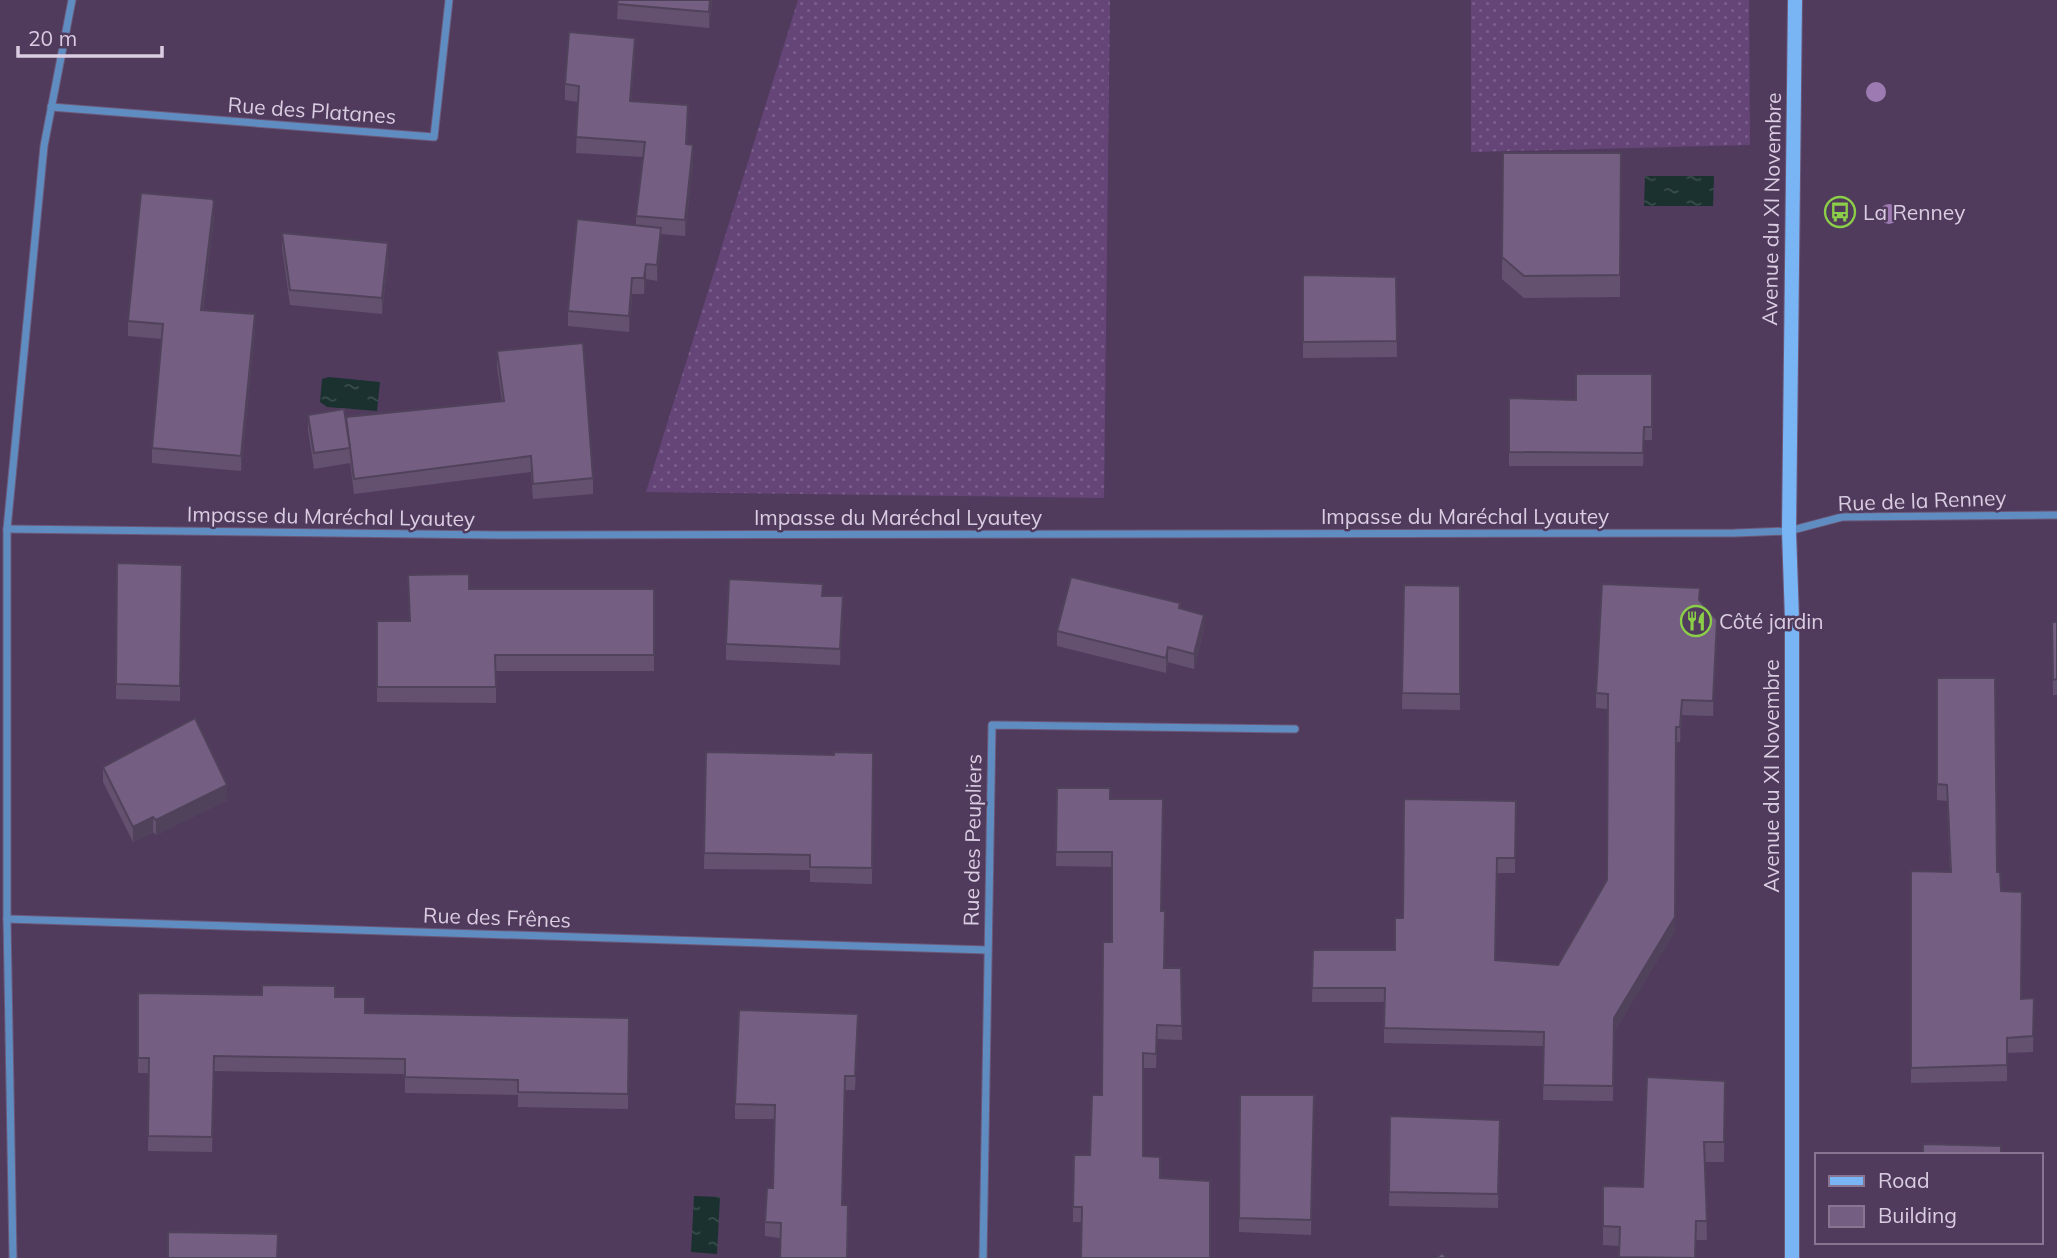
<svg xmlns="http://www.w3.org/2000/svg" width="2057" height="1258" font-family="Mulish,sans-serif">
<defs>
<pattern id="grass-dots" width="8" height="8" patternUnits="userSpaceOnUse" patternTransform="scale(1.75)"><rect width="8" height="8" fill="#654478"/><path d="M2 2h.1M6 6h.1" fill="none" stroke="#7a5e8b" stroke-width="1.8" stroke-linecap="round"/></pattern>
<pattern id="water-ripples" width="26" height="14" patternUnits="userSpaceOnUse" patternTransform="scale(1.75)"><rect width="26" height="14" fill="#1a3130"/><path d="M2 4q2-2 4 0t4 0M15 11q2-2 4 0t4 0" fill="none" stroke="#3b4e4e"/></pattern>
</defs>
<rect width="100%" height="100%" fill="#503b5d"/>
<g fill="url(#grass-dots)">
<polygon points="798,0 1110,0 1104,498 646,492"/>
<polygon points="1471,0 1749,0 1750,145 1471,152"/>
</g>
<g fill="url(#water-ripples)">
<polygon points="1645,176 1714,176 1713,206 1644,206"/>
<polygon points="329,377 380,382 377,411 327,407 320,402 322,379"/>
<polygon points="694,1196 720,1197 717,1254 691,1252"/>
</g>
<g fill="none" stroke-linecap="round" stroke-linejoin="round">
<g stroke="#6c5878" stroke-width="9">
<g id="street">
<polyline points="51,107 434,137 449,0"/>
<polyline points="7,529 498,535 1735,533 1789,531 1842,517 2057,515"/>
<polyline points="7,919 987,950"/>
<polyline points="13,1258 7,919 7,529 44,146 72,0"/>
<polyline points="983,1258 992,725 1295,729"/>
</g>
</g>
<g stroke="#6c5878" stroke-width="16">
<polyline id="secondary" points="1792,1258 1792,620 1789,531 1795,0"/>
</g>
<use href="#street" stroke="#5f8dc1" stroke-width="7"/>
<use href="#secondary" stroke="#79b4f5" stroke-width="14"/>
</g>
<g fill="#9d7bb2">
<circle cx="1876" cy="92" r="10"/>
<circle cx="1889" cy="214" r="10"/>
</g>
<g fill="#645170">
<polygon points="618,0 712,0 709,28 617,19"/>
<polygon points="635,53 631,101 688,121 687,144 693,161 685,236 661,234 657,281 646,279 644,294 632,294 629,332 568,326 568,311 636,225 636,216 643,157 576,153 578,102 565,100 565,84"/>
<polygon points="1503,153 1621,153 1620,297 1524,298 1502,279"/>
<polygon points="214,216 203,310 255,329 241,471 152,463 152,448 162,339 128,336 128,321"/>
<polygon points="282,233 388,259 382,314 290,305 282,248"/>
<polygon points="1303,275 1396,277 1397,357 1303,358"/>
<polygon points="497,351 593,478 593,494 533,499 531,472 354,494 350,462 350,463 314,469 308,430 308,415 346,422 502,401 497,367"/>
<polygon points="1652,374 1652,440 1644,440 1643,466 1509,466 1509,398 1576,400"/>
<polygon points="117,563 182,565 180,701 116,699"/>
<polygon points="1404,585 1460,586 1460,710 1402,709"/>
<polygon points="469,589 654,589 654,671 496,671 496,703 377,702 377,621 409,621"/>
<polygon points="823,596 843,612 840,665 726,660 726,644"/>
<polygon points="1700,602 1717,635 1713,716 1682,715 1680,742 1676,742 1675,931 1614,1032 1613,1101 1543,1100 1544,1046 1384,1043 1384,1002 1312,1002 1313,950 1395,950 1403,918 1516,801 1515,873 1497,873 1495,960 1558,965 1607,880 1608,709 1596,708 1596,693"/>
<polygon points="1180,608 1204,629 1194,669 1168,662 1166,673 1057,646 1057,631"/>
<polygon points="2052,622 2057,622 2057,695 2053,695"/>
<polygon points="1937,678 1997,872 2021,999 2034,1014 2033,1052 2007,1053 2007,1081 1911,1083 1911,871 1950,872 1947,801 1937,800"/>
<polygon points="706,752 834,755 873,753 872,884 810,882 810,870 704,869"/>
<polygon points="103,767 227,800 156,835 153,832 133,842 103,782"/>
<polygon points="1057,788 1110,799 1161,911 1165,968 1181,968 1182,1040 1157,1039 1156,1068 1143,1068 1081,1222 1073,1222 1073,1207 1090,1155 1102,1095 1112,942 1112,867 1056,866"/>
<polygon points="138,993 335,997 365,1013 629,1018 628,1109 518,1107 518,1095 405,1093 405,1074 214,1071 212,1152 148,1151 149,1073 138,1073"/>
<polygon points="858,1028 855,1090 845,1090 780,1238 765,1236 765,1222 773,1188 775,1119 735,1119 735,1104"/>
<polygon points="1725,1081 1724,1162 1705,1162 1707,1240 1696,1240 1696,1258 1619,1258 1620,1246 1603,1245 1603,1186 1643,1187"/>
<polygon points="1240,1095 1314,1095 1311,1235 1239,1232"/>
<polygon points="1390,1116 1500,1120 1498,1208 1389,1206"/>
</g>
<g fill="#51425b">
<polygon points="710,0 712,0 709,28 709,12"/>
<polygon points="635,38 635,53 630,117 630,101"/>
<polygon points="688,105 688,121 686,160 686,144"/>
<polygon points="693,145 693,161 685,236 685,220"/>
<polygon points="214,201 214,216 201,325 201,310"/>
<polygon points="661,228 661,244 657,281 657,265"/>
<polygon points="388,243 388,259 382,314 382,298"/>
<polygon points="646,264 646,279 644,294 644,278"/>
<polygon points="632,278 632,294 629,332 629,316"/>
<polygon points="255,314 255,329 241,471 241,456"/>
<polygon points="843,596 843,612 840,665 840,649"/>
<polygon points="1204,615 1204,629 1194,669 1194,654"/>
<polygon points="1717,620 1717,635 1713,716 1713,701"/>
<polygon points="1168,647 1168,662 1166,673 1166,658"/>
<polygon points="1682,700 1682,715 1680,742 1680,727"/>
<polygon points="1676,727 1675,931 1614,1032 1613,1101 1614,1018"/>
<polygon points="227,785 227,800 156,835 156,820"/>
<polygon points="153,817 153,832 133,842 133,827"/>
</g>
<g fill="#745e82" stroke="#51425b" stroke-width="2">
<polygon points="618,0 710,0 709,12 617,4"/>
<polygon points="569,32 635,38 630,101 688,105 686,144 693,145 685,220 636,216 645,142 576,137 579,86 565,84"/>
<polygon points="1503,153 1621,153 1620,275 1524,276 1502,257"/>
<polygon points="141,193 212,199 214,201 201,310 255,314 241,456 152,448 163,324 128,321"/>
<polygon points="577,219 661,228 657,265 646,264 644,278 632,278 629,316 568,311"/>
<polygon points="282,233 388,243 382,298 290,290"/>
<polygon points="1303,275 1396,277 1397,341 1303,342"/>
<polygon points="583,343 593,478 533,484 531,456 354,479 346,417 504,401 497,351"/>
<polygon points="1576,374 1652,374 1652,427 1644,427 1643,453 1509,452 1509,398 1576,400"/>
<polygon points="344,409 350,448 314,453 308,415"/>
<polygon points="117,563 182,565 180,686 116,684"/>
<polygon points="469,574 469,589 654,589 654,655 495,655 496,687 377,687 377,621 410,621 408,575"/>
<polygon points="1071,577 1180,603 1179,608 1204,615 1194,654 1168,647 1166,658 1057,631"/>
<polygon points="729,579 823,584 822,596 843,596 840,649 726,644"/>
<polygon points="1602,584 1700,588 1699,600 1717,620 1713,701 1682,700 1680,727 1676,727 1675,917 1614,1018 1613,1086 1543,1085 1544,1032 1384,1028 1385,988 1312,988 1313,950 1395,950 1395,918 1403,918 1404,799 1516,801 1515,858 1497,858 1495,960 1558,965 1607,880 1608,694 1596,693"/>
<polygon points="1404,585 1460,586 1460,694 1402,693"/>
<polygon points="2052,622 2057,622 2057,679 2053,680"/>
<polygon points="1937,678 1995,678 1997,872 2000,872 2001,891 2022,892 2021,999 2034,998 2033,1036 2007,1038 2007,1065 1911,1068 1911,871 1951,872 1947,785 1937,784"/>
<polygon points="195,718 227,785 156,820 153,817 133,827 103,767"/>
<polygon points="706,752 834,755 834,752 873,753 872,868 810,867 810,855 704,853"/>
<polygon points="1057,788 1110,788 1110,799 1163,799 1161,911 1165,911 1164,968 1181,968 1182,1026 1157,1025 1156,1054 1143,1053 1143,1156 1160,1157 1160,1178 1210,1181 1210,1258 1081,1258 1082,1207 1073,1207 1074,1155 1090,1155 1092,1095 1102,1095 1103,942 1112,942 1112,852 1056,852"/>
<polygon points="262,985 335,986 335,997 365,997 365,1013 629,1018 628,1094 518,1092 518,1080 405,1077 405,1059 214,1056 212,1137 148,1136 149,1058 138,1058 138,993 262,995"/>
<polygon points="739,1010 858,1014 855,1076 845,1076 842,1205 848,1205 847,1258 780,1258 781,1223 765,1222 767,1188 773,1188 775,1105 735,1104"/>
<polygon points="1647,1077 1725,1081 1724,1142 1704,1142 1707,1221 1696,1221 1695,1258 1619,1257 1620,1227 1603,1226 1603,1186 1643,1187"/>
<polygon points="1240,1095 1314,1095 1311,1220 1239,1218"/>
<polygon points="1390,1116 1500,1120 1498,1194 1389,1192"/>
<polygon points="1923,1144 2001,1146 2001,1155 1923,1155"/>
<polygon points="168,1232 278,1234 277,1258 168,1258"/>
<polygon points="1442,1253 1447,1258 1436,1258"/>
</g>
<defs>
<g id="bus-ring" transform="scale(1.575)"><circle r="9.5" fill="#503b5d" stroke="#8bce47" stroke-width="1.5"/><path d="M-5-6H5V4H4V6H2V4H-2V6H-4V4H-5ZM-3.5-4V0h7V-4ZM-3.5 1.2v1.5H-2V1.2ZM2 1.2v1.5H3.5V1.2Z" fill="#8bce47"/></g>
<g id="restaurant-ring" transform="scale(1.575)"><circle r="9.5" fill="#503b5d" stroke="#8bce47" stroke-width="1.5"/><path d="M-5-6h1v4h1v-4h1v4h1v-4h1v5L-1.5 .5V6h-2V.5L-5-1ZM5-6V6H3V1.5H1.5Q1.5-4 5-6Z" fill="#8bce47"/></g>
</defs>
<g fill-rule="evenodd">
<use href="#bus-ring" x="1840" y="212"/>
<use href="#restaurant-ring" x="1696" y="621"/>
</g>
<g text-anchor="middle" dominant-baseline="central" stroke-width="5" stroke-linejoin="round" paint-order="stroke">
<g font-size="21" fill="#dacde2" stroke="#503b5d">
<text transform="translate(312 110) rotate(4)">Rue des Platanes</text>
<text transform="translate(1771 209) rotate(-89)">Avenue du XI Novembre</text>
<text transform="translate(1922 500) rotate(-2)">Rue de la Renney</text>
<text transform="translate(331 516) rotate(1)">Impasse du Maréchal Lyautey</text>
<text x="1465" y="516">Impasse du Maréchal Lyautey</text>
<text x="898" y="517">Impasse du Maréchal Lyautey</text>
<text transform="translate(1771 776) rotate(-90)">Avenue du XI Novembre</text>
<text transform="translate(972 840) rotate(-89)">Rue des Peupliers</text>
<text transform="translate(497 917) rotate(2)">Rue des Frênes</text>
</g>
<g font-size="21" fill="#dacde2" stroke="#503b5d" text-anchor="start">
<text x="1863" y="212">La Renney</text>
<text x="1719" y="621">Côté jardin</text>
</g>
</g>
<rect x="1815" y="1153" width="228" height="91" fill="#503b5d" stroke="#877592" stroke-width="2"/>
<rect x="1829" y="1176" width="35" height="10" fill="#79b4f5" stroke="#877592" stroke-width="2"/>
<text x="1878" y="1188" font-size="21" fill="#dacde2">Road</text>
<rect x="1829" y="1206" width="35" height="21" fill="#745e82" stroke="#877592" stroke-width="2"/>
<text x="1878" y="1223" font-size="21" fill="#dacde2">Building</text>
<path d="M18 46v10h144v-10" fill="none" stroke="#dacde2" stroke-width="3.5"/>
<text x="28" y="46" font-size="21" fill="#dacde2" stroke="#503b5d" stroke-width="5" paint-order="stroke">20 m</text>
</svg>
